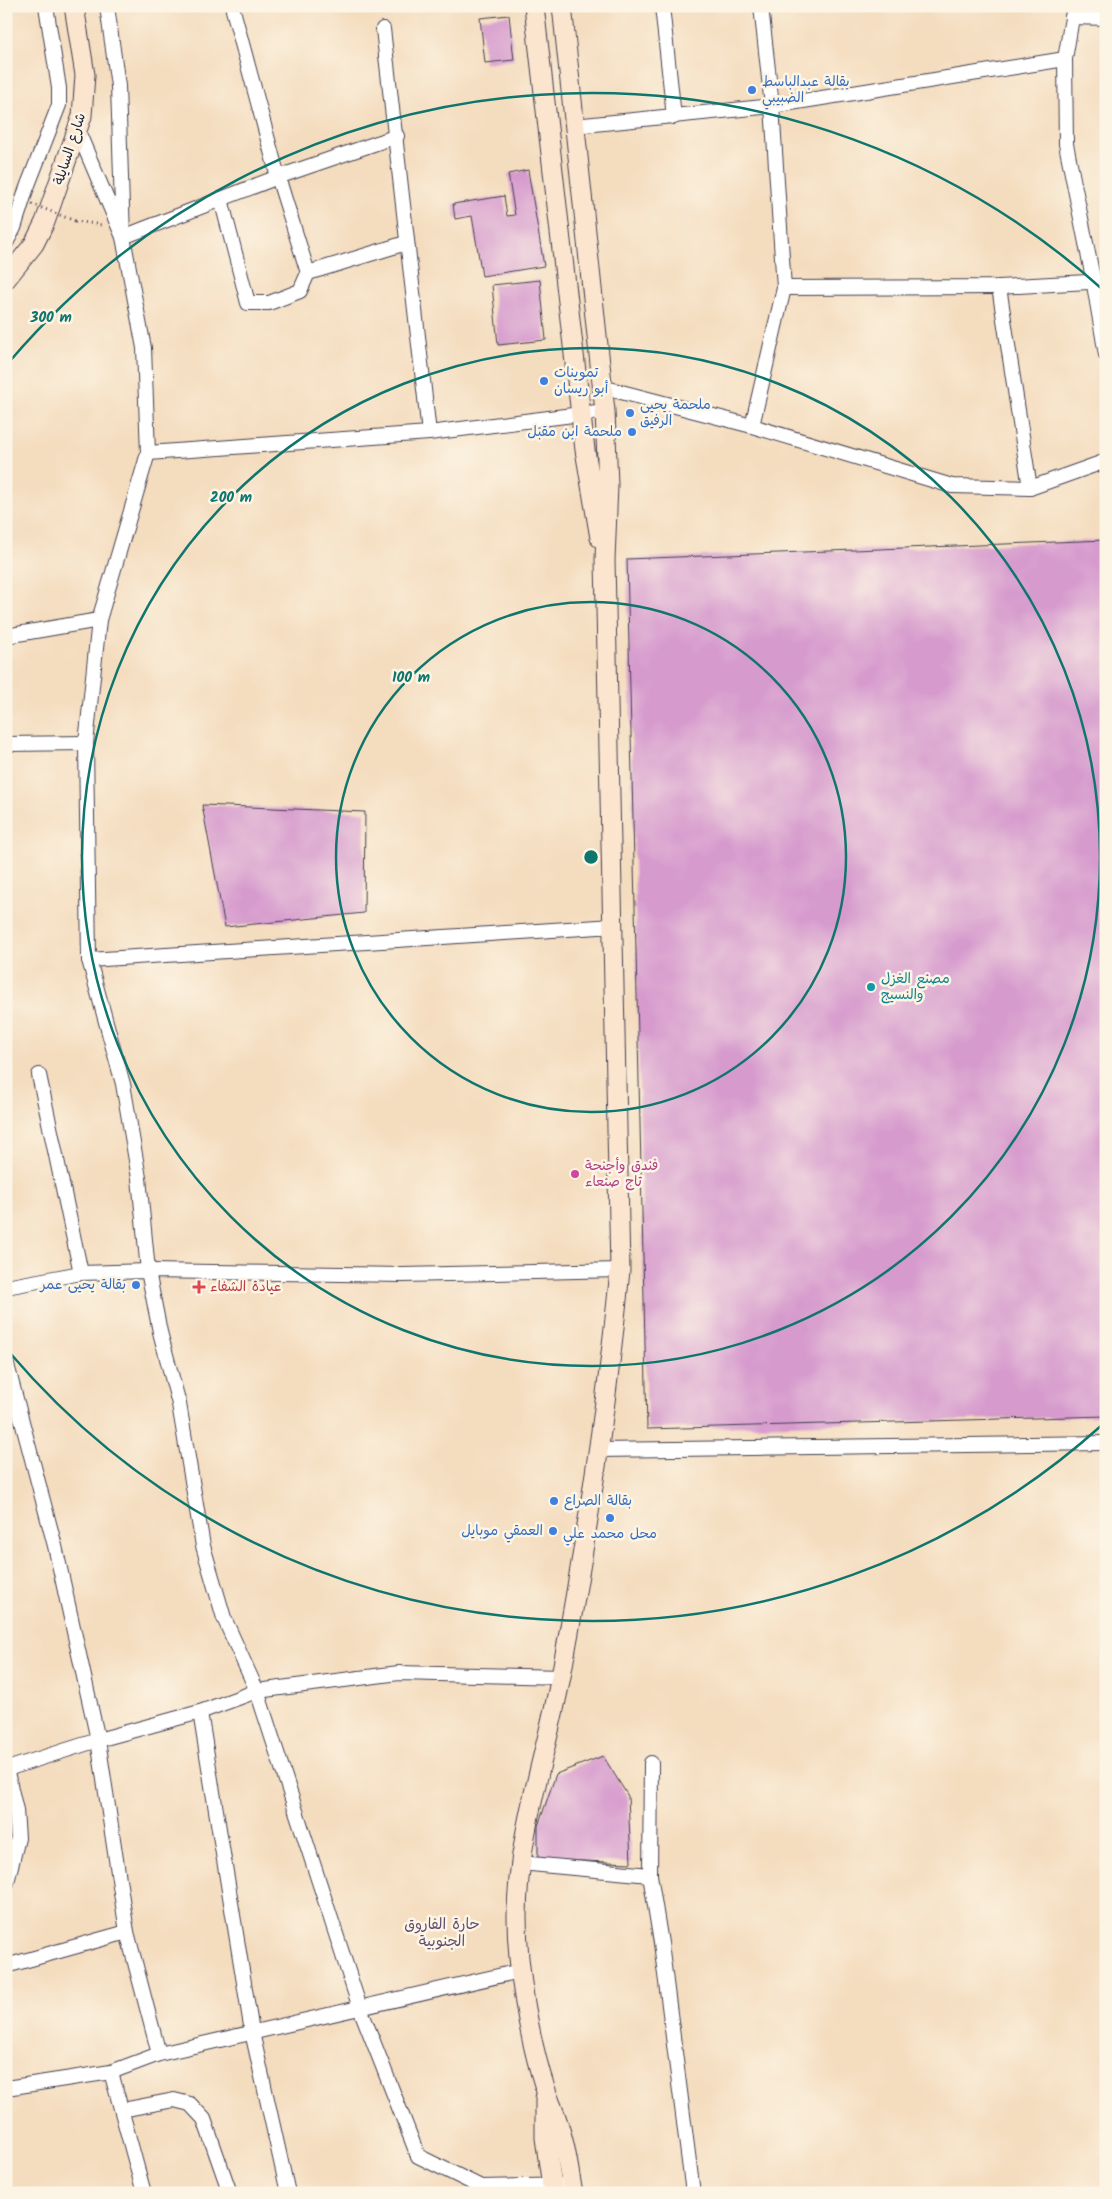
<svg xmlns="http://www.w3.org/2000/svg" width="1112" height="2199" font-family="Kalam,'Playpen Sans Arabic',sans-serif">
<rect width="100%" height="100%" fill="#fcf5e5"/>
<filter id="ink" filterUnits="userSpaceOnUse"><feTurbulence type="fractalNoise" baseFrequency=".02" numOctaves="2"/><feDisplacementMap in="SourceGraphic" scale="10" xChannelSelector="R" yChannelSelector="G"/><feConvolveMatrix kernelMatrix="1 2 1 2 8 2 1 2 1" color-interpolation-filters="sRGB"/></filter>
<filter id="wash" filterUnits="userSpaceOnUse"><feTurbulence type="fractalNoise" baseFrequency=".0096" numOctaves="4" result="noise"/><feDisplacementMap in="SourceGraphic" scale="20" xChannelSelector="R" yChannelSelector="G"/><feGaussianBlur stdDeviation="1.12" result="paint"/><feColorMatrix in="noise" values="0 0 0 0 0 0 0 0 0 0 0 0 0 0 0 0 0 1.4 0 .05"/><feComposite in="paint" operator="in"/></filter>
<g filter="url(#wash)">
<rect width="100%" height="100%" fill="#f4dcbe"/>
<g id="blocks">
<g fill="#d69acd">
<polygon points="509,15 514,60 485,63 480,18"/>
<polygon points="528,170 544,266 482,276 472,216 455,219 453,204 504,196 507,216 515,215 508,174"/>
<polygon points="540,280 546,340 498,345 492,285"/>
<polygon points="1106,540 1106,1416 647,1429 627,559"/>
<polygon points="202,805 365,812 364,913 225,927"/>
<polygon points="603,1756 628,1796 631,1863 538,1859 538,1826 556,1774"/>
</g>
</g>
</g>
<g filter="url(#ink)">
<use href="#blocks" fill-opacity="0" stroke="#423e4f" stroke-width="1"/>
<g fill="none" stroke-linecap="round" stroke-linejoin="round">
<g stroke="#423e4f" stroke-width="16">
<g id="street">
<polyline points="107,6 118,86 123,237 278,177 397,136"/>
<polyline points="662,6 674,117"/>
<polyline points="761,6 772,106 784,288 999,287 1106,281"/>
<polyline points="1074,6 1065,59 1066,144 1092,273 1106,355"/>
<polyline points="233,10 278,177 308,273"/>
<polyline points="1072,17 1106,18"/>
<polyline points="383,29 429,433"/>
<polyline points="574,126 772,106 1065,59"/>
<polyline points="77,129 123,237 144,348 148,453 99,620 86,743 89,960 123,1084 139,1178 148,1271 160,1332 179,1404 203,1546 224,1618 257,1691 360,2008 418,2156 481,2187 571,2185"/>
<polyline points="221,199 248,303 269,303 300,291 308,273 406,243"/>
<polyline points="6,243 14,228 26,190 59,105 59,88 46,6"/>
<polyline points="999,287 1030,488"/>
<polyline points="602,387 752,426 952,486 1030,488 1106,461"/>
<polyline points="752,426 784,288"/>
<polyline points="148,453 429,433 605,411"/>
<polyline points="6,636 99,620"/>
<polyline points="6,744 86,743"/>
<polyline points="89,960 614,926"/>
<polyline points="39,1075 81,1273"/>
<polyline points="6,1287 81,1273 148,1271 403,1275 620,1270"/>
<polyline points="6,1361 55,1546 98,1740 127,1932 159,2054"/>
<polyline points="598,1450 1106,1443"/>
<polyline points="200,1712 252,2032 288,2193"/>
<polyline points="6,1768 16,1810 18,1838 6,1886"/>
<polyline points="7,1769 98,1740 200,1712 257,1691 399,1673 561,1677"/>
<polyline points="520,1863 650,1875 651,1763"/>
<polyline points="650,1875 661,1943 693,2193"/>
<polyline points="6,1966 127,1932"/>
<polyline points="111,2072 144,2193"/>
<polyline points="6,2088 111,2072 159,2054 520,1971"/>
<polyline points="122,2110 174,2100 190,2104 204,2119 230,2193"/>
</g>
</g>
<g stroke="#423e4f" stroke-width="21">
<g id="secondary">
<polyline points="534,6 585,450 600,538"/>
<path d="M 562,6 L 605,411 L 608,485 L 605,560 L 620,1270 C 607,1406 586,1542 561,1676 C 546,1756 517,1835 517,1917 C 517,1969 529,2038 545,2088 C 550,2103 557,2117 561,2133 C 567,2152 569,2173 573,2193"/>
<polyline points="6,279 34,244 45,222 82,116 85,75 74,6"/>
<polyline points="545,2098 545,2138 553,2193"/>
</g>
</g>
<polyline stroke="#423e4f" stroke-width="3" stroke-dasharray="1 4" stroke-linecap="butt" points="75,221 102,225"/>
<use href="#street" stroke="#fff" stroke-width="14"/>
<use href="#secondary" stroke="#fce5cf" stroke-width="19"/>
<polyline stroke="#423e4f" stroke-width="3" stroke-dasharray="1 4" stroke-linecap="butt" points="32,204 75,221"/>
</g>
</g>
<g fill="none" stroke="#0f766e" stroke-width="2.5">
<circle cx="591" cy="857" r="255"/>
<circle cx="591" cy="857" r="509"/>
<path d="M1102 1425A764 764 0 0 1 10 1353M10 361A764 764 0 0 1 1102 289"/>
</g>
<g fill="#3f7fe0" stroke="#fcf5e5" stroke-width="2">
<circle cx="752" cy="90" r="5"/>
<circle cx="544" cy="381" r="5"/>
<circle cx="630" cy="413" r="5"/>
<circle cx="632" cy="432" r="5"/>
<circle cx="136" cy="1285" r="5"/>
<circle cx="554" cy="1501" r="5"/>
<circle cx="610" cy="1518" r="5"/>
<circle cx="553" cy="1531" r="5"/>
</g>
<circle fill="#0f9aa8" stroke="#fcf5e5" stroke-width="2" cx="871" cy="987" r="5"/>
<circle fill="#d1479c" stroke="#fcf5e5" stroke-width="2" cx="575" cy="1174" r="5"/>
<path fill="#e0444e" stroke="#fcf5e5" stroke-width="2" d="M196.5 1279.5h5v5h5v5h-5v5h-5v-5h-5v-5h5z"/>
<g text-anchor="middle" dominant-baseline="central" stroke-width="5" stroke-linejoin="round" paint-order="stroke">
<g font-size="14" fill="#366cbe" stroke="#fcf5e5" text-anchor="start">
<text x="762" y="82">بقالة عبدالباسط<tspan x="762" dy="16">الضبيبي</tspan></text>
<text x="554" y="373">تموينات<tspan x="554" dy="16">أبو ريسان</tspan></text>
<text x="640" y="405">ملحمة يحيى<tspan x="640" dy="16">الرفيق</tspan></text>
<text x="622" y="432" text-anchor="end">ملحمة ابن مقبل</text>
<text x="126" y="1285" text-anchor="end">بقالة يحيى عمر</text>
<text x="564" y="1501">بقالة الصراع</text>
<text x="543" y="1531" text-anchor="end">العمقي موبايل</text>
<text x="610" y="1534" text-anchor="middle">محل محمد علي</text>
</g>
<g font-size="14" fill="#22223b" stroke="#fcf5e5">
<text transform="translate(70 149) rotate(-72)">شارع السايلة</text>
</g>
<g font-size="14" fill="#0d838f" stroke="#fcf5e5" text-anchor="start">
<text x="881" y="979">مصنع الغزل<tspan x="881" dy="16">والنسيج</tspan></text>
</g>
<g font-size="14" fill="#b23c85" stroke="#fcf5e5" text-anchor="start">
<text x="585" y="1166">فندق وأجنحة<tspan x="585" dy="16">تاج صنعاء</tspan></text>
</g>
<g font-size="14" fill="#be3a42" stroke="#fcf5e5" text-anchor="start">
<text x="210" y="1287">عيادة الشفاء</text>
</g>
<g font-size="15" fill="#614c6e" stroke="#fcf5e5">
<text x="442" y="1925">حارة الفاروق<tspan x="442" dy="17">الجنوبية</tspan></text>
</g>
</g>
<circle cx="591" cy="857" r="8" fill="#0f766e" stroke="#fcf5e5" stroke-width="2.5"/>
<g font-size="15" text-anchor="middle" font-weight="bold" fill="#0f766e" stroke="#fcf5e5" stroke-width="5" stroke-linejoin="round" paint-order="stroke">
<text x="51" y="322">300 m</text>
<text x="231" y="502">200 m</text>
<text x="411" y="682">100 m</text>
</g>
<rect width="1112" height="2199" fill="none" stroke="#fcf5e5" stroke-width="25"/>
</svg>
